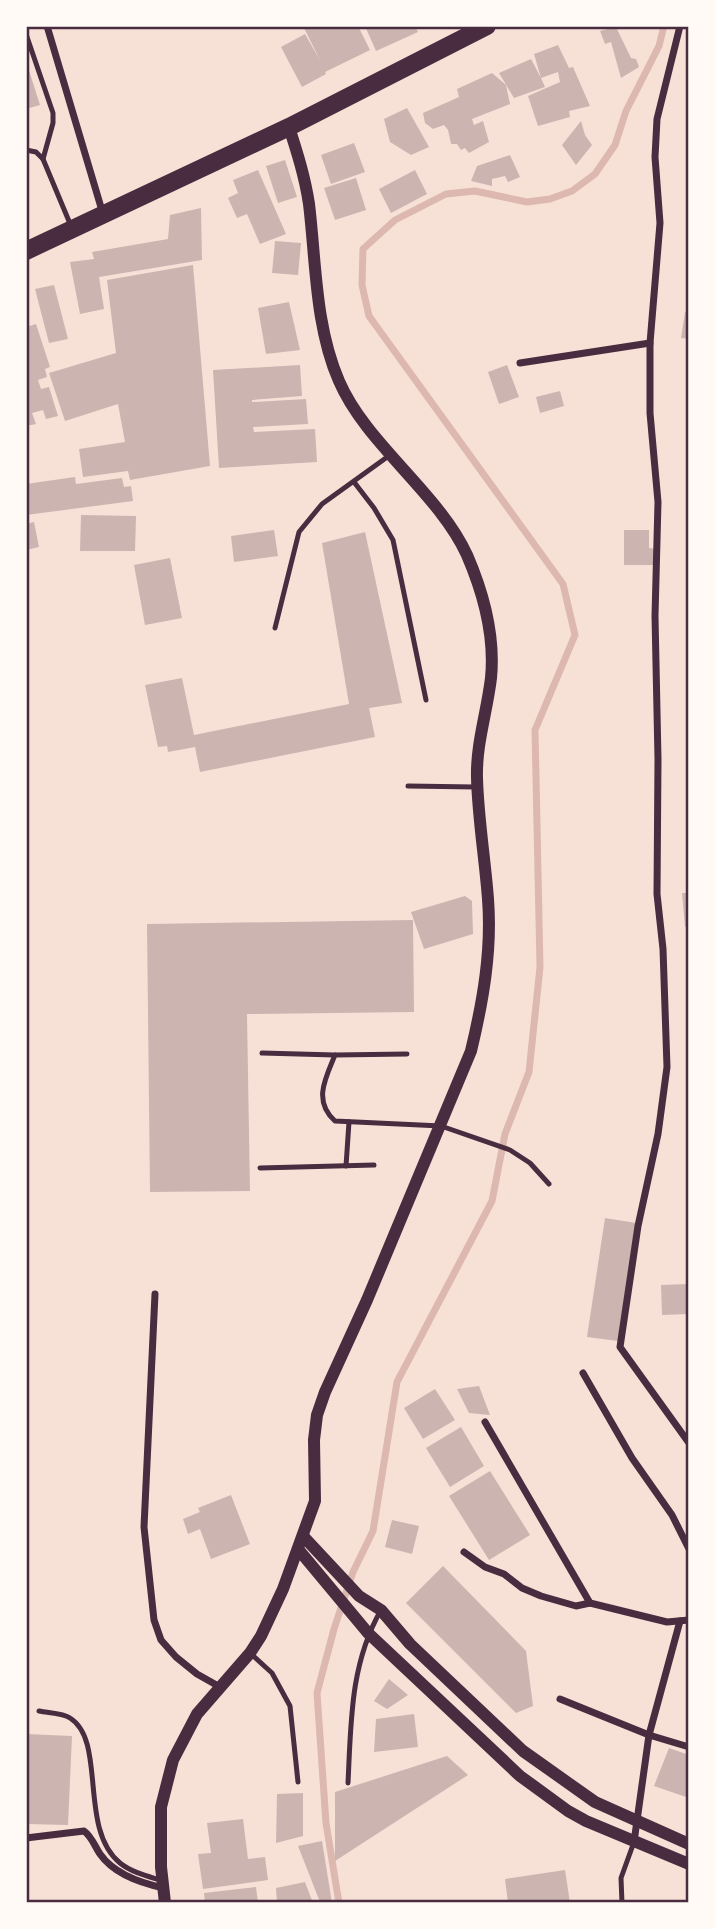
<svg xmlns="http://www.w3.org/2000/svg" width="715" height="1929" font-family="'Open Sans',sans-serif">
<rect width="100%" height="100%" fill="#f7e1d7"/>
<g fill="none" stroke-linecap="round" stroke-linejoin="round">
<polyline stroke="#dcb8b0" stroke-width="7" points="339,1903 326,1823 317,1693 334,1629 353,1572 373,1531 397,1382 492,1201 505,1134 529,1072 540,967 535,730 575,635 563,584 369,316 362,285 363,249 395,220 446,194 475,191 527,202 550,199 572,191 595,174 615,145 626,111 659,46 664,26"/>
</g>
<g fill="#ccb4b1">
<polygon points="303,26 358,26 370,50 325,72 326,74 302,87 281,47 305,34 320,60"/>
<polygon points="365,26 415,26 418,32 376,51"/>
<polygon points="616,27 631,58 636,59 639,67 621,78 611,42 605,44 600,31"/>
<polygon points="558,45 569,68 573,67 590,106 569,111 570,117 538,126 528,96 560,82 558,72 541,78 545,87 514,98 499,73 531,59 541,78 534,54"/>
<polygon points="27,64 40,105 26,109 26,65"/>
<polygon points="492,73 506,85 510,104 472,119 474,125 483,121 489,142 469,153 465,148 461,150 457,144 451,144 448,130 444,125 433,129 425,123 423,113 459,97 457,89"/>
<polygon points="407,108 429,147 411,155 390,142 384,119"/>
<polygon points="581,121 585,135 592,145 576,165 562,145"/>
<polygon points="354,143 365,172 331,184 321,155"/>
<polygon points="510,155 520,177 508,182 505,176 492,179 492,186 471,181 477,166"/>
<polygon points="285,160 297,197 278,203 266,166"/>
<polygon points="258,170 286,234 260,244 247,214 237,218 228,198 238,193 233,180"/>
<polygon points="415,170 427,194 391,213 379,189"/>
<polygon points="356,178 366,210 335,220 324,188"/>
<polygon points="201,208 202,260 99,277 104,309 80,314 70,262 94,259 92,252 168,239 170,215"/>
<polygon points="275,241 301,243 298,275 272,273"/>
<polygon points="193,265 210,466 130,480 128,471 83,477 79,449 125,442 118,404 65,421 49,373 116,353 107,280"/>
<polygon points="54,285 68,339 49,343 35,289"/>
<polygon points="289,302 300,350 266,354 258,308"/>
<polygon points="685,312 689,313 689,339 681,338"/>
<polygon points="36,324 50,367 45,369 47,377 38,380 41,389 49,387 58,416 46,419 43,410 32,413 36,424 26,426 26,327"/>
<polygon points="300,365 302,396 252,400 252,402 306,399 308,424 253,427 254,432 315,429 317,462 219,468 213,370"/>
<polygon points="507,365 519,397 499,404 488,372"/>
<polygon points="560,391 564,406 540,413 536,397"/>
<polygon points="75,477 76,484 122,478 124,487 131,486 133,501 26,515 26,484"/>
<polygon points="81,515 136,516 135,551 80,551"/>
<polygon points="34,522 39,547 26,550 26,524"/>
<polygon points="274,530 278,556 234,562 231,536"/>
<polygon points="624,530 649,530 649,548 656,549 655,565 624,565"/>
<polygon points="365,532 402,703 369,708 375,737 200,772 195,747 168,752 167,746 158,747 145,685 182,678 194,735 349,704 322,543"/>
<polygon points="170,558 182,618 145,625 134,565"/>
<polygon points="682,893 689,893 689,927 685,927"/>
<polygon points="465,896 472,901 473,934 424,949 411,912"/>
<polygon points="413,920 414,1012 247,1014 250,1191 150,1192 147,924"/>
<polygon points="605,1218 636,1223 618,1341 587,1337"/>
<polygon points="689,1284 689,1314 662,1315 661,1285"/>
<polygon points="479,1386 490,1415 469,1413 457,1389"/>
<polygon points="435,1389 455,1420 423,1439 404,1408"/>
<polygon points="461,1427 484,1466 450,1487 426,1448"/>
<polygon points="490,1471 530,1535 489,1560 449,1496"/>
<polygon points="231,1495 250,1544 211,1559 200,1529 188,1534 183,1519 200,1512 198,1508"/>
<polygon points="392,1520 419,1526 412,1554 385,1547"/>
<polygon points="443,1566 526,1651 533,1706 516,1713 406,1603"/>
<polygon points="389,1679 408,1695 387,1709 374,1701"/>
<polygon points="414,1714 418,1747 374,1752 376,1719"/>
<polygon points="26,1734 72,1736 68,1825 26,1824"/>
<polygon points="669,1748 689,1755 689,1798 654,1786"/>
<polygon points="447,1756 468,1775 335,1861 335,1792"/>
<polygon points="303,1793 303,1836 276,1843 277,1794"/>
<polygon points="243,1819 248,1859 265,1857 268,1880 203,1889 198,1854 211,1853 207,1823"/>
<polygon points="322,1841 332,1903 320,1902 298,1846"/>
<polygon points="565,1870 570,1903 508,1903 505,1879"/>
<polygon points="305,1882 313,1903 277,1903 276,1888"/>
<polygon points="256,1887 258,1903 205,1903 204,1893"/>
</g>
<g fill="none" stroke-linecap="round" stroke-linejoin="round">
<g stroke="#4a2c40" stroke-width="5">
<polyline points="26,34 53,113 53,123 43,159"/>
<polyline points="26,150 36,152 43,159 71,226"/>
<polyline points="354,482 374,508 393,540 426,700"/>
<polyline points="275,628 299,532 322,504 390,455"/>
<polyline points="408,786 475,787"/>
<polyline points="262,1053 335,1055"/>
<path d="M 407,1054 L 335,1055 C 325,1079 313,1101 335,1121 L 441,1126 L 510,1150 L 530,1163 L 549,1184"/>
<polyline points="346,1166 349,1122"/>
<polyline points="260,1168 374,1165"/>
<polyline points="250,1653 272,1673 290,1706 298,1782"/>
<path d="M 39,1711 C 48,1713 63,1713 70,1718 C 107,1741 78,1829 120,1863 C 131,1872 147,1876 160,1880"/>
<path d="M 348,1783 C 351,1723 350,1664 381,1610"/>
<polyline points="622,1903 621,1878 634,1842"/>
</g>
<g stroke="#4a2c40" stroke-width="7">
<polyline points="47,26 103,214"/>
<polyline points="680,26 657,119 655,157 660,223 650,343 650,413 658,502 655,616 658,759 657,894 663,949 667,1067 658,1134 638,1226 620,1347 689,1443"/>
<polyline points="520,363 650,343"/>
<polyline points="155,1294 144,1527 154,1620 161,1640 176,1657 197,1674 220,1687"/>
<polyline points="583,1373 632,1458 672,1515 689,1549"/>
<polyline points="485,1422 590,1603 667,1622 689,1620"/>
<polyline points="464,1552 485,1567 504,1574 522,1588 541,1596 576,1606 590,1603"/>
<polyline points="560,1699 649,1735 689,1747"/>
<path d="M 26,1838 L 84,1831 C 92,1837 94,1845 100,1854 C 114,1874 140,1883 164,1888"/>
<polyline points="634,1842 649,1735 680,1621"/>
</g>
<g stroke="#4a2c40" stroke-width="12">
<polyline points="303,1536 359,1596 381,1610 410,1644 523,1751 595,1802 689,1844"/>
<polyline points="298,1549 368,1633 520,1776 568,1811 586,1821 689,1864"/>
<path d="M 165,1903 L 161,1867 L 161,1807 L 173,1760 L 197,1714 L 250,1653 L 261,1636 L 283,1589 L 315,1501 L 314,1440 L 317,1415 L 325,1392 L 367,1300 L 471,1051 C 483,1001 492,951 488,899 C 485,859 478,818 477,778 C 476,744 487,712 491,678 C 495,637 483,592 467,555 C 438,492 366,444 339,381 C 315,326 316,262 309,204 C 305,177 297,152 289,127"/>
</g>
<polyline stroke="#4a2c40" stroke-width="18" points="26,251 289,127 487,26"/>
</g>
<rect width="715" height="1929" fill="none" stroke="#fffaf5" stroke-width="56"/>
<rect x="28" y="28" width="659" height="1873" fill="none" stroke="#4a2c40" stroke-width="2.5"/>
</svg>
